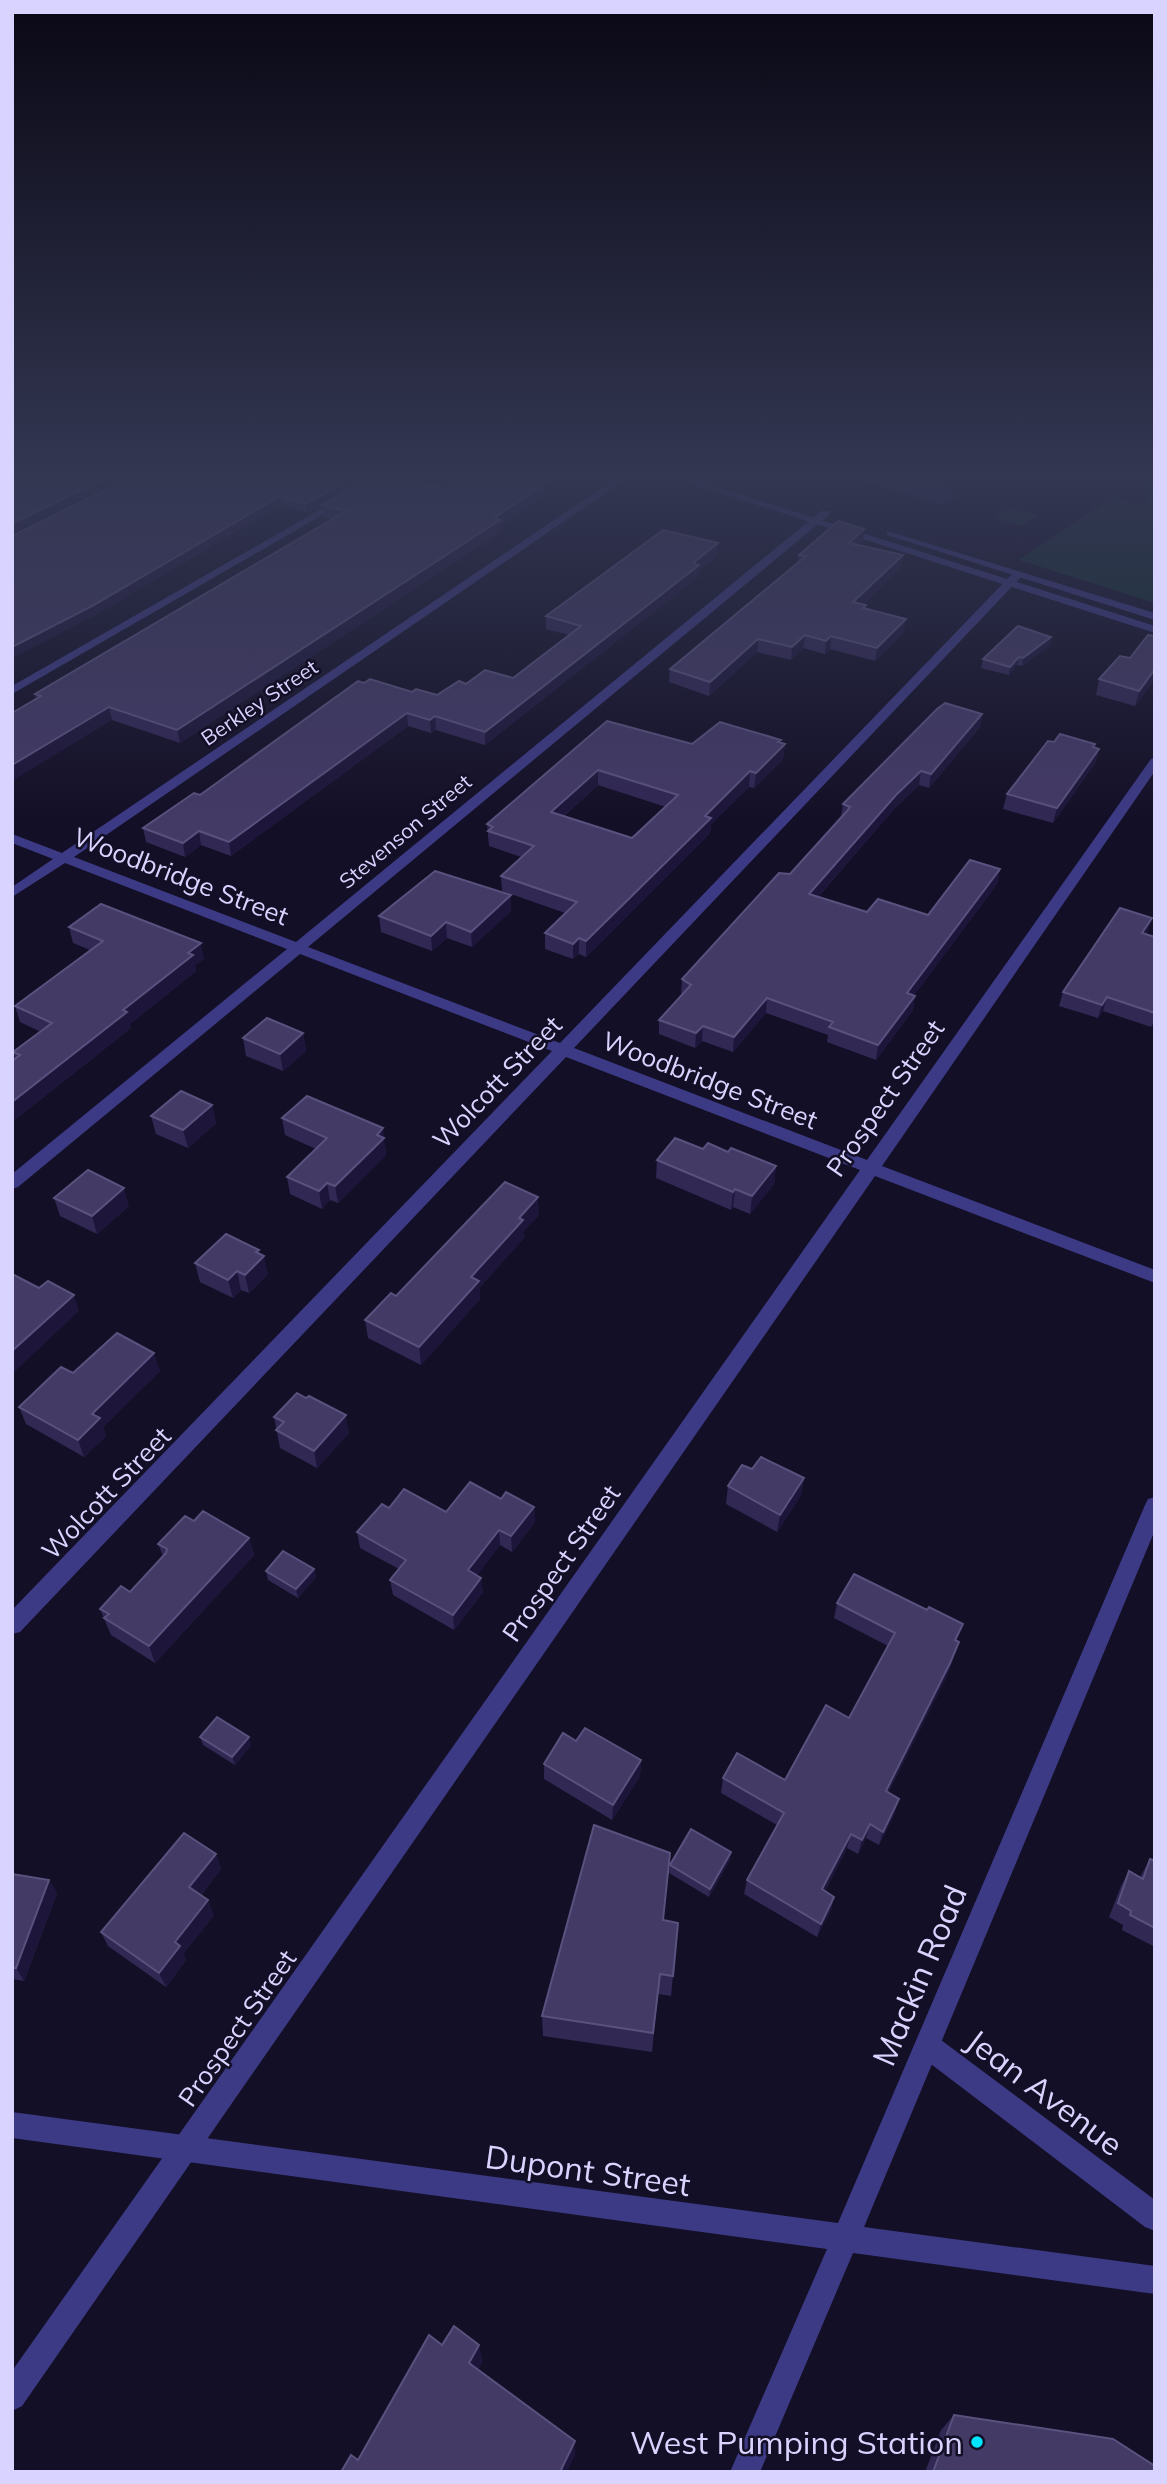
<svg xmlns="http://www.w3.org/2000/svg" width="1167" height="2484" font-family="Mulish,sans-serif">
<rect width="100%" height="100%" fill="#130f26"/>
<g fill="#12302f">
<polygon points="1155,476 1155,603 1019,560 1113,497 1141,505 1151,497 1137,487"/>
<polygon points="1009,508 1036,515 1038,516 1022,526 995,518"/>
</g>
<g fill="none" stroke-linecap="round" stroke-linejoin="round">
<g fill="#3d3a85" fill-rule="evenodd">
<polygon points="625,472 636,472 74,857 296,942 821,511 829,511 829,515 308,947 560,1043 1014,572 1022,572 1022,576 574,1048 867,1160 1151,759 1155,758 1155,771 882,1166 1155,1270 1155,1283 875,1176 22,2406 12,2411 12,2371 860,1170 566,1057 20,1632 12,1634 12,1610 552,1051 300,954 18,1187 12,1189 12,1174 287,949 65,863 12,897 12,887 53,859 12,843 12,834 62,853"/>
<polygon points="342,497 347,500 345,502 12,694 12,686"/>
<polygon points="928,2033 937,2037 1155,2200 1155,2231 1145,2227 919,2055 915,2046 919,2037"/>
</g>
<g fill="#3d3a85" fill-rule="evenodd">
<polygon points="655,472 670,472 1155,626 1155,633"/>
<polygon points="887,531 1155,613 1155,620 887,535"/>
<polygon points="1155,1497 1155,1530 864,2227 1155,2266 1155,2294 853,2253 760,2472 730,2472 827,2249 12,2138 12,2112 838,2223 1145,1505 1148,1499"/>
</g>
</g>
<g fill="#312854" fill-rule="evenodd">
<polygon points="361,472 362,481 308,513 281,505 94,616 12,536"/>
<polygon points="473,472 578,472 500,525 501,532 180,743 112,720 36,699 35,694 332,519 323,517 322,505 445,489"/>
<polygon points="833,472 1000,472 944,505"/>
<polygon points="864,529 863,542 859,545 901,568 863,604 866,605 865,609 904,632 875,661 830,649 825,654 803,648 791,660 757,652 709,696 669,682 670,669 798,562 799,555"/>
<polygon points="718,555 699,571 698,577 485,745 436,730 431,733 408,726 231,856 201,845 185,857 146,842 143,828 200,795 364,683 412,692 437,695 466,684 513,678 569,635 546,629 546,616"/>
<polygon points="1155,636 1155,679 1135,706 1096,695 1099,679 1130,658"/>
<polygon points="1051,637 1050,645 1022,666 1017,665 1009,675 981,668 983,659"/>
<polygon points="982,714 980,727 929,788 919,785 894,809 818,897 867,912 928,915 1000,869 997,884 914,995 915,996 913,1010 876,1060 827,1042 828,1035 766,1013 733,1052 702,1041 695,1048 659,1034 659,1020 682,995 681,994 682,979 790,874 841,817 843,804"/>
<path d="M 607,721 L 692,744 L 781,743 L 785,744 L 783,759 L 754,788 L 749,787 L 711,824 L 710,833 L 586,957 L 579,954 L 573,959 L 545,949 L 545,933 L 565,913 L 502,891 L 501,876 L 521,857 L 489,846 L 487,824 ZM 598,785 L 666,807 L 632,838 L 564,816 Z"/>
<polygon points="1054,742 1095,744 1095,748 1099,749 1095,763 1053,823 1003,809 1007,794"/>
<polygon points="511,895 511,911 472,947 447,938 432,951 381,932 379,916"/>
<polygon points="69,927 204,959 195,965 196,971 130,1024 131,1028 12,1122 12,1061 15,1058 13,1052 41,1032 20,1022 15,1006 90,950 73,943"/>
<polygon points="1148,931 1146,935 1155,937 1155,1021 1151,1027 1103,1011 1098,1018 1059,1006 1063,992"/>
<polygon points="303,1033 306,1051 283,1071 246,1056 243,1038"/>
<polygon points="212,1105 216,1123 188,1148 156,1134 151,1116"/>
<polygon points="282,1118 385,1146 386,1155 338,1203 330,1200 322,1209 290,1194 287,1177 316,1149 285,1135"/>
<polygon points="703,1149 728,1152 776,1166 774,1184 750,1214 733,1207 731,1210 656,1178 657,1160"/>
<polygon points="54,1198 129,1206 97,1234 60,1216"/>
<polygon points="539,1215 523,1232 524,1238 480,1287 480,1299 421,1365 368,1338 365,1320 396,1296"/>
<polygon points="260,1254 268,1274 249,1293 241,1290 233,1298 200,1282 195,1263"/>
<polygon points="160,1371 103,1427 106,1436 84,1457 26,1424 19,1407 73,1373"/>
<polygon points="306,1398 349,1433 317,1468 280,1448 274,1417"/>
<polygon points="752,1469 804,1478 801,1495 777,1532 726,1504 728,1486"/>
<polygon points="501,1499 534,1507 535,1522 512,1552 500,1545 477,1575 483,1592 454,1630 393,1595 390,1580 399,1569 360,1548 357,1532 389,1508 446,1512"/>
<polygon points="194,1521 249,1538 254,1555 155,1663 111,1635 100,1609 130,1592 163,1556 158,1544"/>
<polygon points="314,1569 316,1577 298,1598 268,1580 266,1571"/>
<polygon points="837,1603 954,1657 946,1678 888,1793 895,1813 879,1845 866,1838 858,1854 847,1848 825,1891 834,1897 831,1910 817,1937 744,1894 747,1880 777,1825 721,1793 723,1778 785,1780 849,1718 888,1646 834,1618"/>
<polygon points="200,1737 251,1745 235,1765 203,1745"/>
<polygon points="576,1741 641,1760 640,1776 612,1820 544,1779 544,1764"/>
<polygon points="216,1854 221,1869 201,1895 214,1915 183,1954 186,1960 166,1987 108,1946 101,1932"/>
<polygon points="1150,1859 1155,1861 1155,1947 1122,1930 1123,1925 1109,1917 1121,1886 1129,1871 1140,1877"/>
<polygon points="730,1860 709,1897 669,1873 670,1865"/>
<polygon points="12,1874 49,1880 57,1893 24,1981 12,1979"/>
<polygon points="663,1920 678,1923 671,1996 658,1994 652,2052 543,2036 542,2016"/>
<polygon points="954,2415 1155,2472 925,2472 941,2430"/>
</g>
<g fill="#1d163a">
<polygon points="118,472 137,472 12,534 12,524"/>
<polygon points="361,472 362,481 308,513 306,504"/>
<polygon points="561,472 578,472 500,525 501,532 180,743 177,730 495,518 497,516"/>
<polygon points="958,472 1000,472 944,505 948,477"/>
<polygon points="280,496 281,505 94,616 12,658 12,647"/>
<polygon points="864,529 863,542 848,555 849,543"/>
<polygon points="718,543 718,555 699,571 698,577 485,745 485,732"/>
<polygon points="903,555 901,568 851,615 853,602"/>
<polygon points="906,619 904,632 875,661 877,648"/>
<polygon points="805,635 803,648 791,660 792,647"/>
<polygon points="831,636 830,649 825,654 826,641"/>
<polygon points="1051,637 1050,645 1022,666 1023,658"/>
<polygon points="758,639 757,652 709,696 710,682"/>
<polygon points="1019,657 1017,665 1009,675 1010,667"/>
<polygon points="1155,669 1155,679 1135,706 1139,691"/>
<polygon points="109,707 112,720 12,781 12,765"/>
<polygon points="407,713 408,726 231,856 229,842"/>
<polygon points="982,714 980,727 929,788 931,774"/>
<polygon points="435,716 436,730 431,733 430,720"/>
<polygon points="781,740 780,749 785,744 783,759 754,788 756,773"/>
<polygon points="1095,744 1092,758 1099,749 1095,763 1053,823 1057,808"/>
<polygon points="598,770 598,785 551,827 551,812"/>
<polygon points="750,771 749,787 711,824 710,833 586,957 586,941 705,816"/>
<polygon points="921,771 919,785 894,809 808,908 809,894 896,795"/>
<polygon points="199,831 201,845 185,857 183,843"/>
<polygon points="1000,869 997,884 905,1008 907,993"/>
<polygon points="511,895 511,911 472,947 471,932"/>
<polygon points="1152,918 1148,931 1138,947 1142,933"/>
<polygon points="446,922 447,938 432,951 431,936"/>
<polygon points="579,938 579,954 573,959 573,944"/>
<polygon points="201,943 204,959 195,965 196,971 130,1024 131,1028 12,1122 12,1102 123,1010 188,953"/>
<polygon points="915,996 913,1010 876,1060 878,1045"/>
<polygon points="1107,997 1103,1011 1098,1018 1102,1005"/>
<polygon points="767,998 766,1013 733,1052 734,1037"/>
<polygon points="703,1026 702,1041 695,1048 696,1033"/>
<polygon points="303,1033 306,1051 283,1071 280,1054"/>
<polygon points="212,1105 216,1123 188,1148 183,1130"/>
<polygon points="383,1128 386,1155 338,1203 335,1186 377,1135"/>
<polygon points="776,1166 774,1184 750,1214 752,1196"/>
<polygon points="327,1183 330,1200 322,1209 319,1191"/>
<polygon points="124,1188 129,1206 97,1234 92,1216"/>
<polygon points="735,1189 733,1207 731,1210 733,1192"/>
<polygon points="538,1197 539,1215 523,1232 524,1238 480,1287 480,1299 421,1365 419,1347 471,1277 519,1218"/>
<polygon points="259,1250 261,1259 264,1256 268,1274 249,1293 245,1275 256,1252"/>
<polygon points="237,1271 241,1290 233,1298 228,1280"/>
<polygon points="74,1295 79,1311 12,1374 12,1351"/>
<polygon points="154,1353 160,1371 103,1427 106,1436 84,1457 78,1440 92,1414"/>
<polygon points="346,1415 349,1433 317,1468 314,1451"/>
<polygon points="804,1478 801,1495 777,1532 780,1515"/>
<polygon points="534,1507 535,1522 512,1552 511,1536"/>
<polygon points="499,1530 500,1545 470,1585 468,1570"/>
<polygon points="249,1538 254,1555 155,1663 149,1646"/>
<polygon points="314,1569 316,1577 298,1598 296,1589"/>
<polygon points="481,1578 483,1592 454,1630 453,1615"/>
<polygon points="963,1624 958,1639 950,1655 955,1640"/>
<polygon points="959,1642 946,1678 881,1806 886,1791"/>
<polygon points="249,1737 251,1745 235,1765 232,1757"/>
<polygon points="641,1760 640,1776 612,1820 613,1805"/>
<polygon points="899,1799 895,1813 879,1845 883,1832"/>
<polygon points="870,1824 866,1838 858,1854 862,1840"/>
<polygon points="851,1834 847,1848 819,1902 822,1889"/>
<polygon points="731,1852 730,1860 709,1897 710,1889"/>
<polygon points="216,1854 221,1869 195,1902 189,1887"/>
<polygon points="49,1880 57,1893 24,1981 16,1968"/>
<polygon points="834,1897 831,1910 817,1937 821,1924"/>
<polygon points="208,1900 214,1915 183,1954 186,1960 166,1987 159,1973 175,1942"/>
<polygon points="479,2345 483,2362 473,2380 469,2363"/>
<polygon points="575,2441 575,2455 567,2472 560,2472"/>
</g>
<g fill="#433a66" stroke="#5a527e" stroke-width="2" fill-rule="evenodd">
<polygon points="14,472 118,472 12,524 12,473"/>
<polygon points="142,472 361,472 306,504 280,496 92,606 12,647 12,536"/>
<polygon points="473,472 561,472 497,516 495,518 500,520 177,730 109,707 12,765 12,713 41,696 35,694 346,511 322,505 376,473 445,489"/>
<polygon points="929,472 958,472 948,477"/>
<polygon points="838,521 864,529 849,543 903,555 853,602 866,605 863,608 906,619 877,648 831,636 826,641 805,635 792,647 758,639 710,682 670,669 806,556 799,555"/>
<polygon points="663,530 718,543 693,563 699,565 485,732 435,716 430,720 407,713 229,842 199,831 183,843 143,828 194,793 200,795 358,681 364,683 370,679 412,692 416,689 437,695 459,681 466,684 485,670 513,678 581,626 546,616"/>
<polygon points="1018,626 1051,637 1023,658 1019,657 1010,667 983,659"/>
<polygon points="1148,635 1155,636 1155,669 1139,691 1099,679 1120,656 1130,658"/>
<polygon points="945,703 982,714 931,774 921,771 896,795 809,894 867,912 878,899 928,915 970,860 1000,869 907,993 915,996 878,1045 829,1027 833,1022 767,998 734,1037 703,1026 696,1033 659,1020 691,985 682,979 779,873 790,874 847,811 850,807 843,804 937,709"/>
<path d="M 607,721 L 692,744 L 720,722 L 781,740 L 778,742 L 785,744 L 756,773 L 750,771 L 705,816 L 711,818 L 586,941 L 579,938 L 573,944 L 545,933 L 577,902 L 501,876 L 534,846 L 488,831 L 493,827 L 487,824 ZM 598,770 L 678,795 L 632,838 L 551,812 Z"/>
<polygon points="1060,734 1095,744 1093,747 1099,749 1057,808 1007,794 1048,741 1054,742"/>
<polygon points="435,871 511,895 471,932 446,922 431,936 379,916"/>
<polygon points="101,904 201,943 188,953 193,955 123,1010 127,1012 12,1102 12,1061 20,1055 13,1052 52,1023 15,1006 103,941 69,927"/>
<polygon points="1120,908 1152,918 1142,933 1155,937 1155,1013 1107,997 1102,1005 1063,992"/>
<polygon points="267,1018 303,1033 280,1054 243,1038"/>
<polygon points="181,1091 212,1105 183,1130 151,1116"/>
<polygon points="307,1096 383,1128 377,1135 384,1138 335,1186 327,1183 319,1191 287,1177 327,1138 282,1118"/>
<polygon points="675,1138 703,1149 708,1143 728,1152 731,1148 776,1166 752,1196 735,1189 733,1192 657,1160"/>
<polygon points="88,1170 124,1188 92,1216 54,1198"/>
<polygon points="505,1182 538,1197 519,1218 523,1220 471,1277 479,1281 419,1347 365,1320 391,1293 396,1296"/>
<polygon points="226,1234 259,1250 256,1252 264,1256 245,1275 237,1271 228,1280 195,1263"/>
<polygon points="12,1274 39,1288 48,1281 74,1295 12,1351"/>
<polygon points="117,1333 154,1353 92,1414 100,1418 78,1440 19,1407 61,1367 73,1373"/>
<polygon points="297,1393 306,1398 309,1396 346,1415 314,1451 276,1430 284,1422 274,1417"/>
<polygon points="761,1457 804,1478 780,1515 728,1486 742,1465 752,1469"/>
<polygon points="470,1482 501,1499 506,1492 534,1507 511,1536 499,1530 468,1570 481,1578 453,1615 390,1580 406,1560 357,1532 382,1504 389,1508 404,1489 446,1512"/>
<polygon points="203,1511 249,1538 149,1646 104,1618 109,1614 100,1609 121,1586 130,1592 166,1553 167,1549 158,1544 185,1516 194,1521"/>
<polygon points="283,1551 314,1569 296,1589 266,1571"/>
<polygon points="854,1574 927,1610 929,1607 963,1624 955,1640 959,1642 950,1663 886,1791 899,1799 883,1832 870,1824 862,1840 851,1834 822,1889 834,1897 821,1924 747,1880 784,1813 723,1778 737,1753 785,1780 826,1705 849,1718 895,1633 837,1603"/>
<polygon points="217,1717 249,1737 232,1757 200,1737"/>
<polygon points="585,1728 641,1760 613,1805 544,1764 563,1733 576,1741"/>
<polygon points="594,1825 670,1853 663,1920 678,1923 673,1976 660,1974 653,2033 542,2016"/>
<polygon points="691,1829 731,1852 710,1889 670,1865"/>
<polygon points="184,1833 216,1854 189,1887 208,1900 175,1942 180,1946 159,1973 101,1932"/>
<polygon points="1150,1859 1155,1861 1155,1928 1130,1915 1131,1911 1118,1903 1129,1871 1143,1879"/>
<polygon points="12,1874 49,1880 16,1968 12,1968"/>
<polygon points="454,2326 479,2345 469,2363 575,2441 560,2472 341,2472 351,2455 358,2460 429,2335 442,2345"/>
<polygon points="954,2415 1113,2439 1155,2466 1155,2472 933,2472"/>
</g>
<linearGradient id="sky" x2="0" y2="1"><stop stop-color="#0a0815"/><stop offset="0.58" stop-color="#333752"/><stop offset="1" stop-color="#333752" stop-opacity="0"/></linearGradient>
<rect width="1167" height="820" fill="url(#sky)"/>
<circle fill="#00e5ff" stroke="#130f26" stroke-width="2.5" cx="977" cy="2442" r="7"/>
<g text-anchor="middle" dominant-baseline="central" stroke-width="5" stroke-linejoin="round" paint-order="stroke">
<g font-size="21" fill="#d9d4ff" stroke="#130f26">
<text transform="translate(259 702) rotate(-34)">Berkley Street</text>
<text transform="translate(405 831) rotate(-40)">Stevenson Street</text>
</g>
<g font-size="26" fill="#d9d4ff" stroke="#130f26">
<text transform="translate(181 876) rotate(21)">Woodbridge Street</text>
<text transform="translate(710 1080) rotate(21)">Woodbridge Street</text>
<text transform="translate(497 1082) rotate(-46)">Wolcott Street</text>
<text transform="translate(885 1098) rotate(-55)">Prospect Street</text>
<text transform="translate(106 1493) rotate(-46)">Wolcott Street</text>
<text transform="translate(561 1563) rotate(-55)">Prospect Street</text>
<text transform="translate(237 2028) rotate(-55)">Prospect Street</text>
</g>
<g font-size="32" fill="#d9d4ff" stroke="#130f26">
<text transform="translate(919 1975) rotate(-67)">Mackin Road</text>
<text transform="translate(1045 2092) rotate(37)">Jean Avenue</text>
<text transform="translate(588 2170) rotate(8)">Dupont Street</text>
</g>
<g font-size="32" fill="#d9d4ff" stroke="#130f26" text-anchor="end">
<text x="963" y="2442">West Pumping Station</text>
</g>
</g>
<rect width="1167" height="2484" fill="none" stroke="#d9d4ff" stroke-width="28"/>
</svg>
